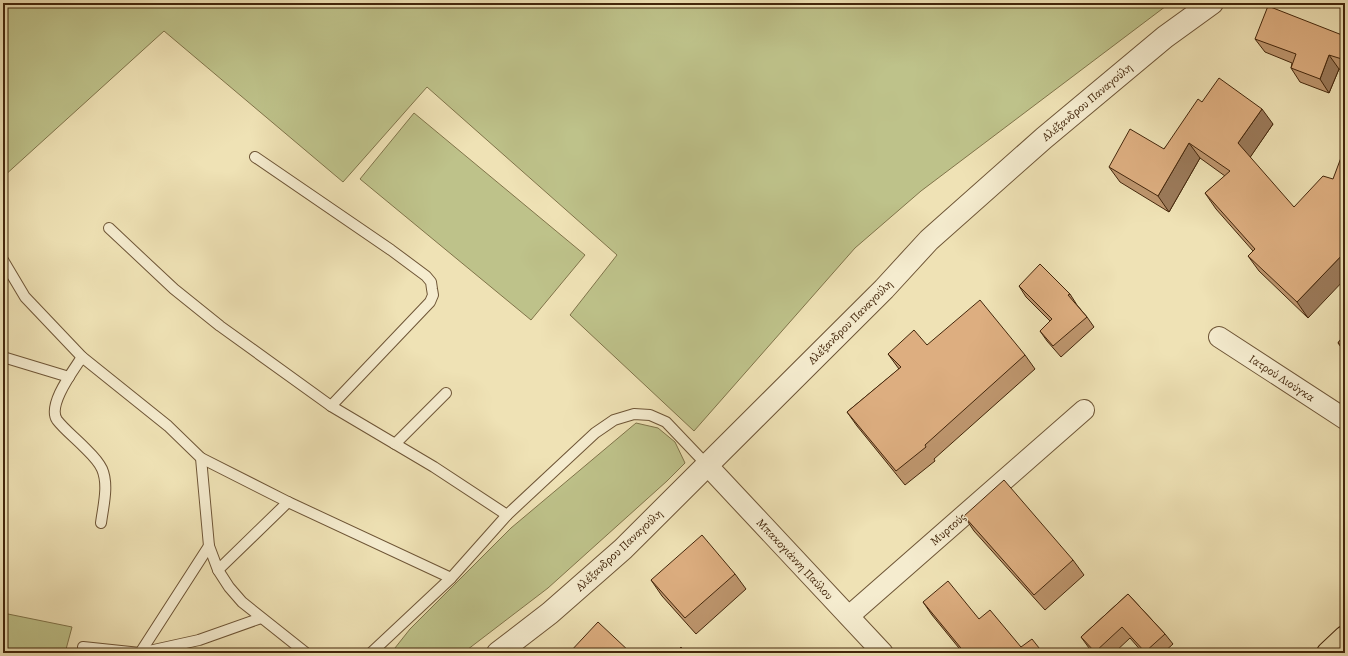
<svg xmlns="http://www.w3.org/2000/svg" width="1348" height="656" font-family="Alegreya,serif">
<rect width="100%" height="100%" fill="#efe2b5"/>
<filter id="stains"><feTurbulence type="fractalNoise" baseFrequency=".005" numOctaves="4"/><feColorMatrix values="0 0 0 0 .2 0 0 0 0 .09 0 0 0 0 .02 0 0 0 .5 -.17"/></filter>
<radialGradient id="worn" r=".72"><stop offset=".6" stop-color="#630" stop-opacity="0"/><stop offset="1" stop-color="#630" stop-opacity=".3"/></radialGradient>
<g fill="#bec28a" stroke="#80744a">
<polygon points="3,3 1170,3 921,191 855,248 694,431 570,315 617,255 427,87 343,182 164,31 3,177"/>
<polygon points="414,113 585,255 531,320 360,179"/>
<polygon points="636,423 658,428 675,442 685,463 667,481 548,588 463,653 391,653 410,629 511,528"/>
<polygon points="3,613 72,627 65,653 3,653"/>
</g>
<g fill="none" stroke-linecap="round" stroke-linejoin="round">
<g stroke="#6e5536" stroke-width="12">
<g id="service">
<polyline points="255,157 391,250 426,276 431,282 432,289 433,295 430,302 331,406"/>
<polyline points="109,228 174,289 220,326 331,406 434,467 507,515 595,433 614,420 634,414 650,415 666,422 707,465"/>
<polyline points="3,260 25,297 82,357 168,426 201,458 209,546 218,570 229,587 242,602 306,653"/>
<polyline points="3,357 69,377"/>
<path d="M 82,357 C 73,371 47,405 57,420 C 64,429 74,437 83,446 C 90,453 98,460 102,469 C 109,485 103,507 101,523"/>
<polyline points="395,444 446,393"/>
<polyline points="201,458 288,502 218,570"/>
<polyline points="288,502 451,578"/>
<polyline points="83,647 140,653 199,640 261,618"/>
<polyline points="140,653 209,546"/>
<polyline points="371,653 451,578 507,515"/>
</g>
</g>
<g stroke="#6e5536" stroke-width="22">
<g id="minor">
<polyline points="1219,337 1345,419"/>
<polyline points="707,465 883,653"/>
<polyline points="849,616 1084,410"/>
</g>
</g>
<g stroke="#6e5536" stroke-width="24">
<polyline id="tertiary" points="498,653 550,613 623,549 884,289 929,240 1044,138 1165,37 1212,3"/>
</g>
<g stroke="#43260b" stroke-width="24">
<polyline id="trunk" points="1328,653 1345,637"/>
</g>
<use href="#service" stroke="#f5eccf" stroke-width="10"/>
<use href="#minor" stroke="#f5eccf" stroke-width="20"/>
<use href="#tertiary" stroke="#f5eccf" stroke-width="22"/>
<use href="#trunk" stroke="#efe2b5" stroke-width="22"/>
</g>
<g fill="#be966e" stroke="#43260b">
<polygon points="1345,27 1345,71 1339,69 1329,93 1300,82 1291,68 1292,63 1265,52 1255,39 1342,35"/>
<polygon points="1202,102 1273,124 1250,157 1308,318 1259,271 1248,256 1253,251 1216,209 1205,193 1225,176 1200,158 1169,212 1120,182 1109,167 1164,149"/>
<polygon points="1019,286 1070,294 1077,305 1087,317 1094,327 1061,357 1047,341 1040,331 1050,321 1026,297"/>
<polygon points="1345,333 1345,353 1338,343"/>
<polygon points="927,345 1025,355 1035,369 934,459 935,461 905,485 857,426 847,412 899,369 888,354"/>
<polygon points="964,516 1073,560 1084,575 1045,610 974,531"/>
<polygon points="735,574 746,589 696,634 662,596 651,580"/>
<polygon points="1128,594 1165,634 1173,644 1163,653 1143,653 1130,638 1114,653 1094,653 1089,648 1081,637"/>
<polygon points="923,602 979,619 1021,647 1043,653 963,653 932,615"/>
</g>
<g fill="#9b7a5a" stroke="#43260b">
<polygon points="1329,55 1339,69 1329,93 1320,79"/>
<polygon points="1262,109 1273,124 1249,159 1238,143"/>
<polygon points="1189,143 1200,158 1169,212 1158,196"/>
<polygon points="1345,252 1345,279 1308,318 1297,302"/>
</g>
<g fill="#ddae80" stroke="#43260b">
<polygon points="1268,6 1342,35 1345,27 1345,60 1329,55 1320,79 1291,68 1296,54 1255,39"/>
<polygon points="1219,78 1262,109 1238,143 1294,207 1323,176 1333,179 1345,147 1345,252 1297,302 1248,256 1255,249 1205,193 1230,171 1189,143 1158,196 1109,167 1130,129 1164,149 1198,99 1202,102"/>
<polygon points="1040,264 1070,294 1068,295 1087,317 1053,346 1040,331 1052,319 1019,286"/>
<polygon points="980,300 1025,355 925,445 926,447 896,471 847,412 901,367 888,354 914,330 927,345"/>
<polygon points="1345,333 1345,348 1338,343"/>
<polygon points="1004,480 1073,560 1034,595 964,516"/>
<polygon points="702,535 735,574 685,618 651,580"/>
<polygon points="948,581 979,619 990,610 1021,647 1032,639 1043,653 993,653 992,652 991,653 965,653 923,602"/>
<polygon points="1128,594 1165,634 1145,652 1122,627 1095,652 1081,637"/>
<polygon points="598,622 631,653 569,653"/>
<polygon points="681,647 686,653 675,653"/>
</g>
<g text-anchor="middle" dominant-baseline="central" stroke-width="3" stroke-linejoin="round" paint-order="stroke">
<g font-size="12" fill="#43260b" stroke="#f5eccf">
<text transform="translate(1087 102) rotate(-40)">Αλέξανδρου Παναγούλη</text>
<text transform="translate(850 322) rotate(-45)">Αλέξανδρου Παναγούλη</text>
<text transform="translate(1282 378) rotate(33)">Ιατρού Λιούγκα</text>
<text transform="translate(948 529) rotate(-41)">Μυρτούς</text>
<text transform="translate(619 550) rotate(-43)">Αλέξανδρου Παναγούλη</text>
<text transform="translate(795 559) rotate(47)">Μπακογιάννη Παύλου</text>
</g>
</g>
<rect width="1348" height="656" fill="none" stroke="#efe2b5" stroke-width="16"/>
<rect x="4" y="4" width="1340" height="648" fill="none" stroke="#43260b" stroke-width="2"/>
<rect x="8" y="8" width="1332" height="640" fill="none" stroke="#43260b"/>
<rect width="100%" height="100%" filter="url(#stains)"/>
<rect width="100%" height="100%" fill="url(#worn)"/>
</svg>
